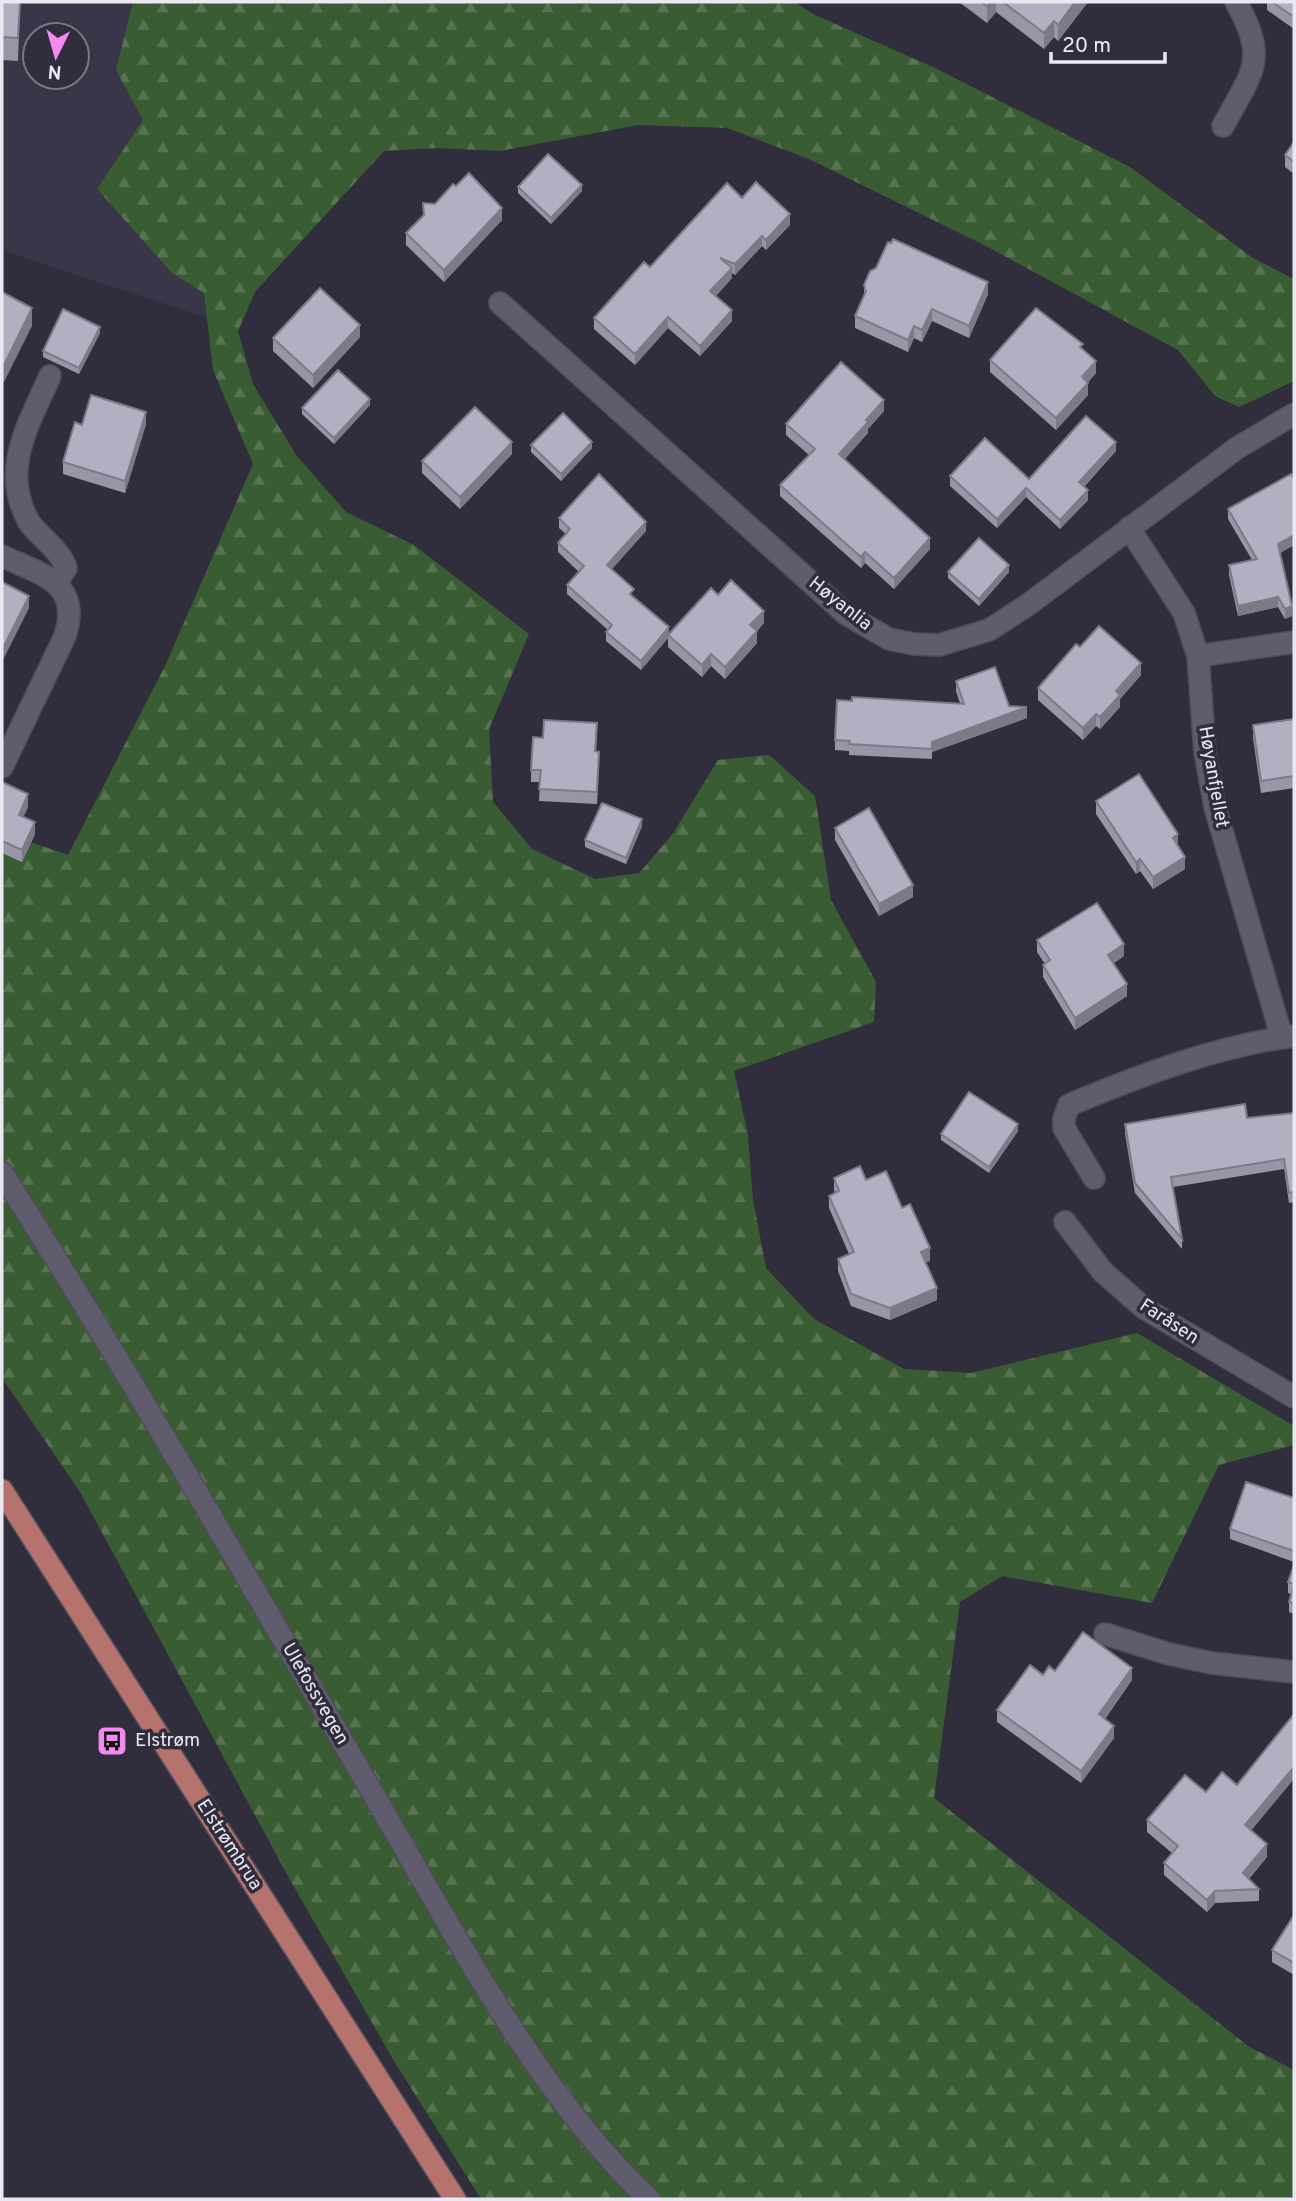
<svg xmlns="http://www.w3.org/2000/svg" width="1296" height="2201" font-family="Overpass,sans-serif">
<defs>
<pattern id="forest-firs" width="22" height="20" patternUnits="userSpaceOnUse" patternTransform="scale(1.75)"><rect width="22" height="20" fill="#3a5c33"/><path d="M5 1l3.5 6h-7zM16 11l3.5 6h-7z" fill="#577351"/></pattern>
</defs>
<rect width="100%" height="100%" fill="#302e3c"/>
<path fill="#39364a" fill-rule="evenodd" d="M 2,2 L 213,2 L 211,319 L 2,250 ZM 35,35 L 77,35 L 77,77 L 35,77 Z"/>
<polygon fill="url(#forest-firs)" points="133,2 795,2 813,14 935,68 1130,167 1253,258 1294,279 1294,381 1239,407 1215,396 1178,350 984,245 809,159 727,128 638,125 500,151 437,148 384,151 255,292 238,331 253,384 296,455 346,512 414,545 529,634 489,729 493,802 532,849 595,879 639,873 672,835 718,760 769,755 815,796 831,900 876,982 874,1022 734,1071 748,1135 753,1200 766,1268 814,1319 904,1369 971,1373 1137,1333 1294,1426 1294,1445 1219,1465 1152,1603 1002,1576 960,1602 934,1798 1248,2046 1294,2070 1294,2199 481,2199 394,2061 289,1878 80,1492 2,1378 2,832 68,855 165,666 253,464 213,370 204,293 172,273 97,189 143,120 116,70"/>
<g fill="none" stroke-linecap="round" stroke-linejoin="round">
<g stroke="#4f4d59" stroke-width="24">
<g id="service">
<path d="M 1223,126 C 1252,72 1269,60 1236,2"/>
<path d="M 50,376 C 28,425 0,471 29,522 C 40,538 60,549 66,568 L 57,582"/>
<path d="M 2,556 C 42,575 82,582 65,636 L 2,767"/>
<polyline points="1198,656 1294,642"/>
<polyline points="1105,1634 1169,1654 1212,1663 1294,1672"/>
</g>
</g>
<g stroke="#4f4d59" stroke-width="24">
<g id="minor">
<polyline points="500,303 846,614 889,639 914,644 939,645 989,630 1029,604 1237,448 1294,414"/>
<polyline points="1129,528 1184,613 1198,656 1205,752 1215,807 1282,1038"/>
<path d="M 1094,1178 L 1064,1128 L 1064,1119 L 1069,1105 C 1141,1075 1217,1046 1294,1036"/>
<polyline points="1065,1222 1103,1272 1144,1308 1294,1397"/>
</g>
</g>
<g stroke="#4f4d59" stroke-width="24">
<path id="tertiary" d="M 2,1173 C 132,1377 253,1588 375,1797 C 453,1930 536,2093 649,2199"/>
</g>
<g stroke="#4f4d59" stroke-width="24">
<polyline id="primary" points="2,1490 455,2199"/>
</g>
<use href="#service" stroke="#5f5d6d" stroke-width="21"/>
<use href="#minor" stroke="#5f5d6d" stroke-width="21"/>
<use href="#tertiary" stroke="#5f5d6d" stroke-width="21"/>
<use href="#primary" stroke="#b6736e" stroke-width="21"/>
</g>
<g fill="#9896a6">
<polygon points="2,2 20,2 18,61 2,60"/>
<polygon points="959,2 1088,2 1058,41 1054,37 1044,49 996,12 987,23"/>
<polygon points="1267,2 1294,2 1294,29 1267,10"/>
<polygon points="1294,142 1294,174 1285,167 1285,155"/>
<polygon points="456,186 502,220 444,282 406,245 406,233 424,215 423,203 435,204"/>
<polygon points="518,187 582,191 551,224 518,193"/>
<polygon points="742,198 790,225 766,250 762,246 735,275 732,273 732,278 716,296 732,321 700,356 668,328 635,365 594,329 594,318 650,267"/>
<polygon points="864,285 988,294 969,338 932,321 922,342 914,338 908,352 855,328 855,316 864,296"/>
<polygon points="100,333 79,374 43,357 43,351"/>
<polygon points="360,337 313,388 273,351 273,338"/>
<polygon points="1083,350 1096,373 1088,382 1088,395 1056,430 990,372 990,360"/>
<polygon points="370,405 334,444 302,414 302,408"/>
<polygon points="884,411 868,429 868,433 844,459 930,549 894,589 865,563 861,568 780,496 780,485 809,455 786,435 786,424"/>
<polygon points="146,424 125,493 63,474 63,462 82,425"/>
<polygon points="531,445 592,448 561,481 531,452"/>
<polygon points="1116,451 1084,487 1088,500 1060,529 1026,497 997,528 950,486 950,476 1029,479"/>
<polygon points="512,454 460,509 422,473 422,461"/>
<polygon points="1294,479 1294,545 1280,553 1292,616 1285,619 1278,607 1238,616 1229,575 1229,565 1252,560 1228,519 1228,509"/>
<polygon points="559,518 646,531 611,569 634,598 669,633 718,595 764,623 757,631 757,643 725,679 711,666 702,677 668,647 668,638 641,670 606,641 606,632 608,630 567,594 567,585 579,572 558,552 558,543 566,534 559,528"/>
<polygon points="948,572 1009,572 979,606 948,578"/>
<polygon points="1080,647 1141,675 1120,699 1120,707 1100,729 1096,726 1083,740 1038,700 1038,688"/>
<polygon points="956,681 1009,706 1027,718 932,752 932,759 849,755 849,751 835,750 835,740 960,703 956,691"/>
<polygon points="1294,719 1294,788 1261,793 1253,738 1253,725"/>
<polygon points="597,735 596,751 599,764 597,804 539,801 540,782 531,782 531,770 543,738"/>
<polygon points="2,782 28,807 23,817 35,834 22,862 2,853"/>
<polygon points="1096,801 1178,846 1185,869 1153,889 1140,871 1136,874 1096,814"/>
<polygon points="642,826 626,864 585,847 585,840"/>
<polygon points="835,828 913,897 879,916 835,840"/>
<polygon points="1037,940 1124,956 1114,963 1127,996 1075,1030 1043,977 1043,965 1045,964 1037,952"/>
<polygon points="1294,1113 1294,1202 1289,1203 1284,1169 1173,1187 1182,1239 1182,1249 1135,1193 1125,1134 1125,1124 1247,1118"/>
<polygon points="1018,1131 989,1173 941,1140 941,1134"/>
<polygon points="834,1178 866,1180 902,1208 930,1261 926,1262 937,1300 890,1320 851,1306 838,1271 838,1259 849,1254 829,1208 829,1196 835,1193 834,1190"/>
<polygon points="1294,1498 1294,1562 1230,1539 1230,1529"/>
<polygon points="1294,1565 1294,1614 1289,1612 1289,1602 1291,1594 1288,1593 1288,1582"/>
<polygon points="1055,1671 1132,1680 1105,1719 1114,1738 1081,1783 997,1722 997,1710"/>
<polygon points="1147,1820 1251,1830 1267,1857 1249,1879 1259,1889 1259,1901 1215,1903 1207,1912 1164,1875 1164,1863 1172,1853 1147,1832"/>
<polygon points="1294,1915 1294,1975 1272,1962 1272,1950"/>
</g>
<g fill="#7c7a87">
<polygon points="991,2 996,2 996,12 987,23 987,6"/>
<polygon points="1075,2 1088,2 1058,41 1058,25"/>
<polygon points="1054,21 1054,37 1044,49 1044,33"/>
<polygon points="582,185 582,191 551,224 551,218"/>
<polygon points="502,208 502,220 444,282 444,270"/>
<polygon points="790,214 790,225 766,250 766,240"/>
<polygon points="762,236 762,246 735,275 735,264"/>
<polygon points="732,268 732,278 710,302 710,291"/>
<polygon points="988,282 988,294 969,338 969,326"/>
<polygon points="32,308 32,326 2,386 2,369"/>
<polygon points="932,309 932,321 922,342 922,330"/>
<polygon points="732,310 732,321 700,356 700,346"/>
<polygon points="668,317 668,328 635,365 635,354"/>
<polygon points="360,325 360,337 313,388 313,375"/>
<polygon points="914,326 914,338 908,352 908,340"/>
<polygon points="100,327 100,333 79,374 79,368"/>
<polygon points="1096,361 1096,373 1082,389 1082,377"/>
<polygon points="1088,383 1088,395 1056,430 1056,418"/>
<polygon points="370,399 370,405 334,444 334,438"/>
<polygon points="884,400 884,411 868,429 868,433 839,466 839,454 866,420"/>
<polygon points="146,412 146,424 125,493 125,481"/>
<polygon points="512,442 512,454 460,509 460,497"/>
<polygon points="592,442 592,448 561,481 561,474"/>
<polygon points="1116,442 1116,451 1079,491 1079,482"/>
<polygon points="1026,488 1026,497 997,528 997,519"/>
<polygon points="1088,490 1088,500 1060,529 1060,520"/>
<polygon points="646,522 646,531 607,575 607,565"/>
<polygon points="1294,535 1294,545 1278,554 1278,544"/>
<polygon points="930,538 930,549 894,589 894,578"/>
<polygon points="865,552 865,563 861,568 861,557"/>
<polygon points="1009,565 1009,572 979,606 979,599"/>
<polygon points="29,596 29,608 2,662 2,650"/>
<polygon points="1278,597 1278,607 1238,616 1238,606"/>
<polygon points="1292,606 1292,616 1285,619 1285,609"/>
<polygon points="764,611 764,623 750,637 750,625"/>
<polygon points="669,627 669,636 668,635 668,638 641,670 641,661"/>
<polygon points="757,631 757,643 725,679 725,667"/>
<polygon points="711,654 711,666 702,677 702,665"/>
<polygon points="1141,663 1141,675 1120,699 1120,707 1100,729 1100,717 1116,691"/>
<polygon points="1027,707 1027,718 932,752 932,759 932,742"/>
<polygon points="1096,714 1096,726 1083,740 1083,728"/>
<polygon points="28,794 28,807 19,827 19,815"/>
<polygon points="642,819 642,826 626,864 626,858"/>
<polygon points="35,822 35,834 22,862 22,850"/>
<polygon points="1178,834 1178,847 1173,838"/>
<polygon points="1185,857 1185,869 1153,889 1153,877"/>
<polygon points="1140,859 1140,871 1136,874 1136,862"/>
<polygon points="913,885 913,897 879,916 879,904"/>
<polygon points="1124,944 1124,956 1108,967 1108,955"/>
<polygon points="1127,984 1127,996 1075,1030 1075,1018"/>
<polygon points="1018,1124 1018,1131 989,1173 989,1167"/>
<polygon points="930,1248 930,1261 921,1264 921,1252"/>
<polygon points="937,1288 937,1300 890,1320 890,1308"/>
<polygon points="1132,1668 1132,1680 1099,1726 1099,1714"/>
<polygon points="1114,1726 1114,1738 1081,1783 1081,1771"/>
<polygon points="1294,1767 1294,1779 1245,1838 1245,1825"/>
<polygon points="1267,1844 1267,1857 1243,1885 1243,1873"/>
<polygon points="1215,1891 1215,1903 1207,1912 1207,1900"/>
</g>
<g fill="#b1afc1" stroke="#7c7a87" stroke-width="2">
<polygon points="2,2 20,2 18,38 2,37"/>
<polygon points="981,2 991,2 987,6"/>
<polygon points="1003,2 1075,2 1058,25 1054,21 1044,33"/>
<polygon points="1272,2 1294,2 1294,17"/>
<polygon points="1294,142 1294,162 1285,155"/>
<polygon points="548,154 582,185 551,218 518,187"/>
<polygon points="469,173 502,208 444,270 406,233 424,215 423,203 435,204 453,184 456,186"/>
<polygon points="756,182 790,214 766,240 762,236 735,264 720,258 732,268 710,291 732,310 700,346 668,317 635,354 594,318 644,262 650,267 727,183 742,198"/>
<polygon points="893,239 988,282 969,326 932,309 922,330 914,326 908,340 855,316 866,291 864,285 870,271 876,268 888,242 891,243"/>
<polygon points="320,288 360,325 313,375 273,338"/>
<polygon points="2,292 32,308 2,369"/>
<polygon points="1036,308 1083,344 1080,347 1096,361 1082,377 1088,383 1056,418 990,360"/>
<polygon points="63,309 100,327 79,368 43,351"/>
<polygon points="841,362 884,400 866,420 868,422 839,454 930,538 894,578 865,552 861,557 780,485 815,449 786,424"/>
<polygon points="338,370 370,399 334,438 302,408"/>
<polygon points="91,395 146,412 125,481 63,462 75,422 82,425"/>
<polygon points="475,407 512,442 460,497 422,461"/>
<polygon points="563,413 592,442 561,474 531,445"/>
<polygon points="1086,416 1116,442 1079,482 1088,490 1060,520 1026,488 997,519 950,476 985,438 1029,479"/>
<polygon points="599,474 646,522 607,565 634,589 630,594 669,627 641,661 606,632 612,625 567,585 584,566 558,543 570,529 559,518"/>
<polygon points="1291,474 1294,479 1294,535 1278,544 1292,606 1285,609 1278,597 1238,606 1229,565 1257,559 1228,509"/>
<polygon points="979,538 1009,565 979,599 948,572"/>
<polygon points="731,580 764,611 750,625 757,631 725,667 711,654 702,665 668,635 711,588 718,595"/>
<polygon points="2,582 29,596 2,650"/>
<polygon points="1099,626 1141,663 1116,691 1120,695 1100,717 1096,714 1083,728 1038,688 1076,644 1080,647"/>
<polygon points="995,667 1009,706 1027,707 932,742 932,749 849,744 850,741 835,740 837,700 852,701 852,697 964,704 956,681"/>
<polygon points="1294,719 1294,776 1261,781 1253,725"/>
<polygon points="544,720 597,723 595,751 599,752 597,792 539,789 541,770 531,770 533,737 543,738"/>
<polygon points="1139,774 1178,834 1173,838 1185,857 1153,877 1140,859 1136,862 1096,801"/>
<polygon points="2,782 28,794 19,815 35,822 22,850 2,841"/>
<polygon points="602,803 642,819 626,858 585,840"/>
<polygon points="869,808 913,885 879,904 835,828"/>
<polygon points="1097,903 1124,944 1108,955 1127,984 1075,1018 1043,965 1050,960 1037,940"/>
<polygon points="969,1092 1018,1124 989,1167 941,1134"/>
<polygon points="1245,1104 1247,1118 1294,1113 1294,1192 1289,1193 1284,1159 1171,1177 1182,1239 1135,1183 1125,1124"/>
<polygon points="860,1166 866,1180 886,1171 902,1208 910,1204 930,1248 921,1252 937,1288 890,1308 851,1294 838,1259 854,1252 829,1196 839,1191 834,1178"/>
<polygon points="1246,1482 1294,1498 1294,1551 1230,1529"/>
<polygon points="1294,1565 1294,1584 1288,1582"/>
<polygon points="1294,1585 1294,1603 1289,1602"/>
<polygon points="1083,1632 1132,1668 1099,1714 1114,1726 1081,1771 997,1710 1030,1665 1043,1675 1049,1666 1055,1671"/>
<polygon points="1294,1714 1294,1767 1245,1825 1267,1844 1243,1873 1259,1889 1215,1891 1207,1900 1164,1863 1178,1846 1147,1820 1185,1775 1206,1792 1222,1772 1237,1785"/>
<polygon points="1294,1915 1294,1963 1272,1950"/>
</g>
<defs>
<g id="bus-square" transform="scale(1.575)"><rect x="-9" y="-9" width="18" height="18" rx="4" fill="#f489ef" stroke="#302e3c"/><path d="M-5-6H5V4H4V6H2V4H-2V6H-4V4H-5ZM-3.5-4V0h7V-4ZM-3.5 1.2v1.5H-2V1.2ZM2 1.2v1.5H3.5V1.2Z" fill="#111"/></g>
</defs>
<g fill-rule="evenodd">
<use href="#bus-square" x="112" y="1741"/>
</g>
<g text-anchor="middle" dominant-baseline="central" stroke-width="7" stroke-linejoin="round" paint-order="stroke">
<g font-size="19" fill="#eae8f2" stroke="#302e3c">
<text transform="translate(840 604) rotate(38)">Høyanlia</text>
<text transform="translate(1213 777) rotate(80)">Høyanfjellet</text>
<text transform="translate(1169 1322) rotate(33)">Faråsen</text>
<text transform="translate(315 1694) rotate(60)">Ulefossvegen</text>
<text transform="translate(229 1845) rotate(57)">Elstrømbrua</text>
</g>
<g font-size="19" fill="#eae8f2" stroke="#302e3c" text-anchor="start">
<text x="135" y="1741">Elstrøm</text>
</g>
</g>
<rect width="1296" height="2201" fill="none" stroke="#eae8f2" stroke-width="7"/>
<g transform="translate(56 56) rotate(185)"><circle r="33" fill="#302e3c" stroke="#7a7885" stroke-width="2"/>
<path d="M0-5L12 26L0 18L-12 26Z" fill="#f489ef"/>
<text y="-10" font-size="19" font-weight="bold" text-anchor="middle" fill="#eae8f2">N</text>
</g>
<path d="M1051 52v10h114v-10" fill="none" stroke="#eae8f2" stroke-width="3.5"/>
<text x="1062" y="52" font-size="21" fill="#eae8f2" stroke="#302e3c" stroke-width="5" paint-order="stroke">20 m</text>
</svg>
